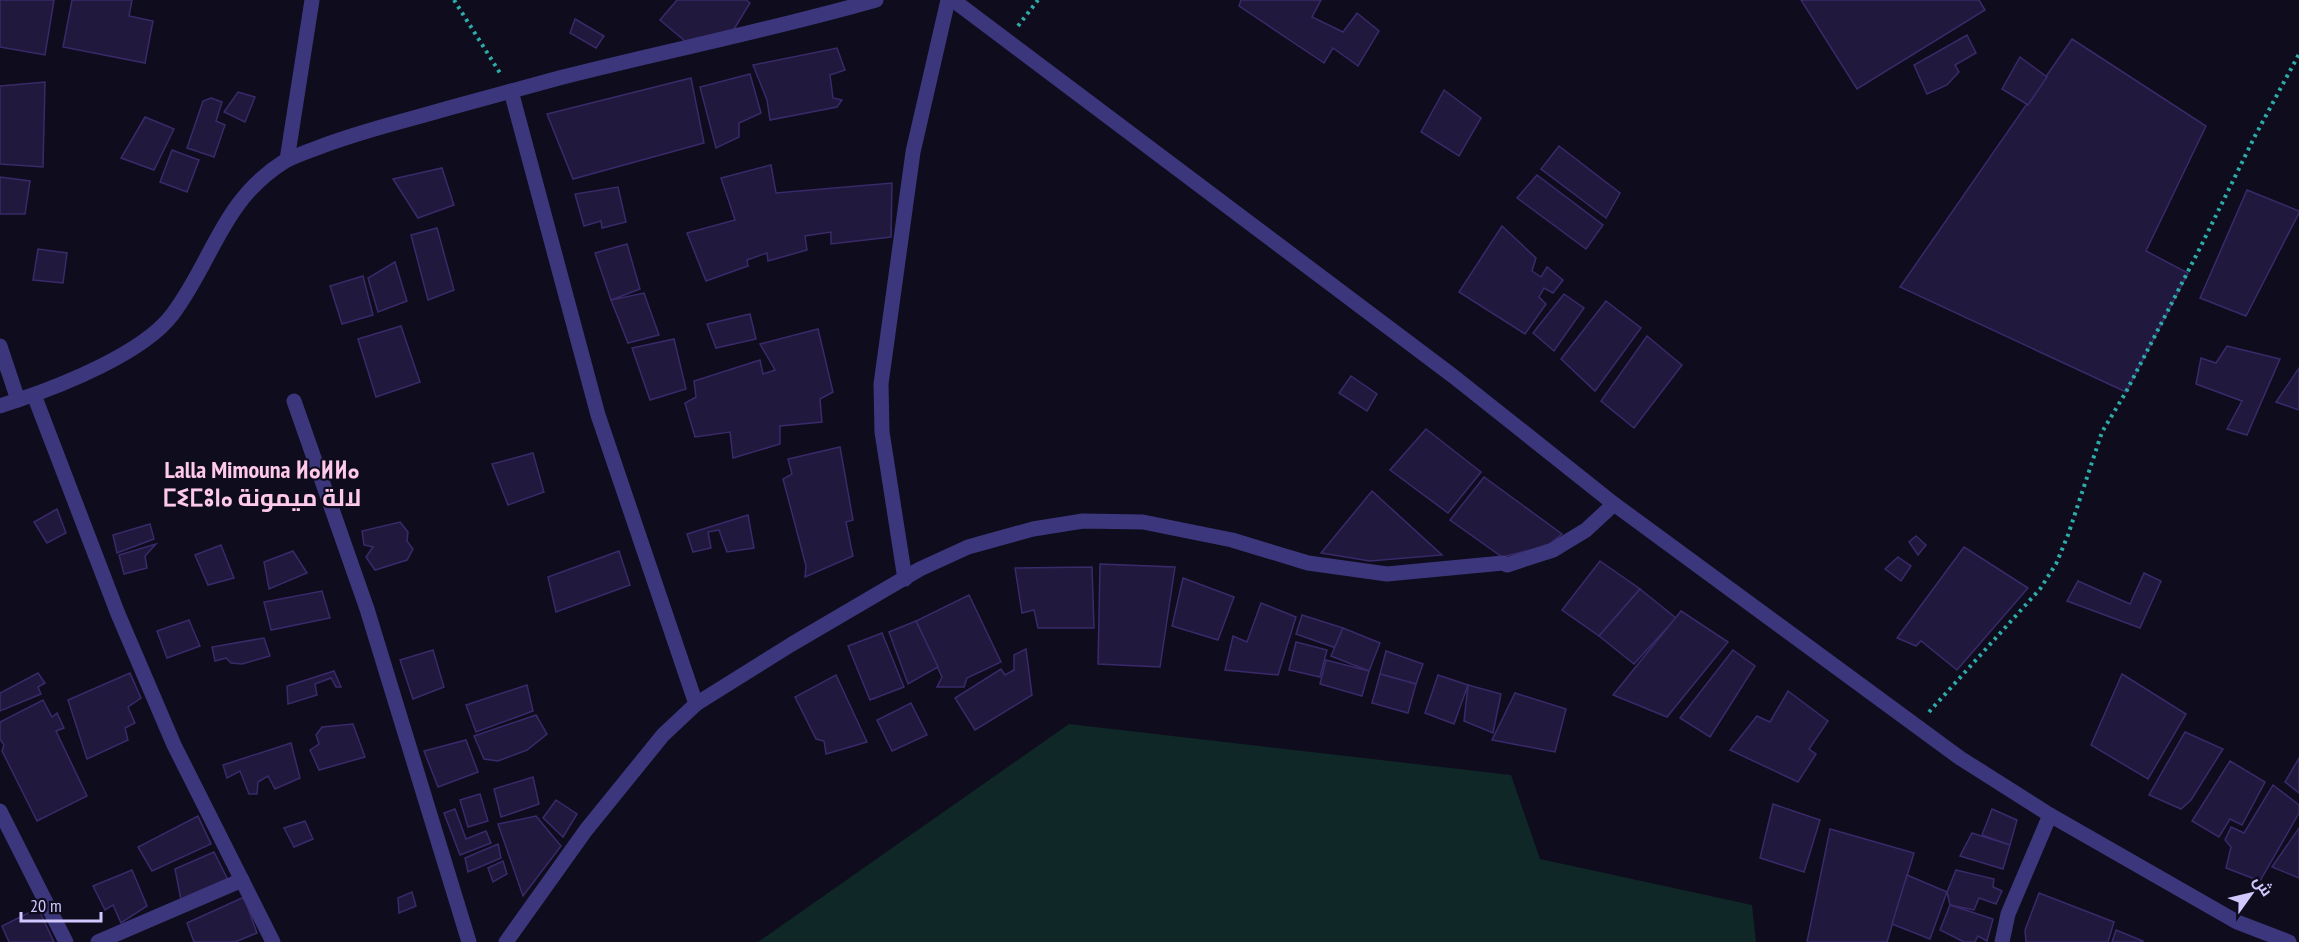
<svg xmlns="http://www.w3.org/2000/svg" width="2299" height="942" font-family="'PT Sans Narrow',Cairo,'Noto Sans Tifinagh',sans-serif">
<rect width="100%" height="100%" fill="#0f0c1d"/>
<polygon fill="#0f2727" points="1069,724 1511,775 1540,859 1752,905 1756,942 758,942"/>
<g fill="#21183e" stroke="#392a6a" stroke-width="1.5">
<polygon points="0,0 54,0 45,55 0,47"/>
<polygon points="72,0 132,0 129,16 153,21 145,63 63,47"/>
<polygon points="677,0 746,0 750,3 728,39 692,47 660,20"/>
<polygon points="1241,0 1321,0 1312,17 1343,32 1357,13 1379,31 1358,66 1333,48 1324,63 1239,6"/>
<polygon points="1801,0 1979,0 1985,10 1857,89"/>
<polygon points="575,19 604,36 596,48 570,33"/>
<polygon points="1967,35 1976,53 1955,65 1959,72 1947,85 1927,94 1914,65"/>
<polygon points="2072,39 2206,126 2146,251 2188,273 2126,392 1900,287"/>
<polygon points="837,48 845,70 830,75 833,98 842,100 837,107 770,120 767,100 753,65"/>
<polygon points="2020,57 2047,77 2028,105 2002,89"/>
<polygon points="750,74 761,113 739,123 739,137 716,148 700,87"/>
<polygon points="691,78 704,143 573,179 547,114"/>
<polygon points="45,82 43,167 0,164 0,86"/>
<polygon points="1444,90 1481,118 1459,156 1421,132"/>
<polygon points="238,92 255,97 245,122 224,112"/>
<polygon points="211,98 222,102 216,121 225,125 214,157 187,148 203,101"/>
<polygon points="145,117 174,129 154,170 121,158"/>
<polygon points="1559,146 1620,193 1606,218 1541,169"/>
<polygon points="172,150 199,160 187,192 160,182"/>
<polygon points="771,165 776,193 892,183 891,237 831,244 831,232 805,236 807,250 768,261 767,253 747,260 748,266 706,281 687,233 735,220 721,178"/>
<polygon points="442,168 454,205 418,218 393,179"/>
<polygon points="1537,175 1603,225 1586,249 1517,198"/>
<polygon points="0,177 30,181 25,214 0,214"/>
<polygon points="618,187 626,222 602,228 601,221 584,226 575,194"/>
<polygon points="2247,190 2299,211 2299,213 2246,316 2200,298"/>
<polygon points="1502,226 1536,258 1532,271 1541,277 1547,267 1563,280 1553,293 1544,288 1539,297 1546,304 1525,334 1459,292"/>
<polygon points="437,228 454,290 428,300 411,235"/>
<polygon points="627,244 640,289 611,300 595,253"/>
<polygon points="38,249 67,253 63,283 33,280"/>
<polygon points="395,262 407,301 378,312 368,278"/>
<polygon points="363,276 373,315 342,324 330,286"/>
<polygon points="644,293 659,335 628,343 611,300"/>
<polygon points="1564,294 1584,308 1554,351 1533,333"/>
<polygon points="1606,301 1641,328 1595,391 1561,359"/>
<polygon points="750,314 756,339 716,348 707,324"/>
<polygon points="401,326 420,382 376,397 358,339"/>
<polygon points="818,329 833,392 820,399 822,422 780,426 780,444 733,458 730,432 695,437 685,403 696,397 694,381 760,360 763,374 775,370 760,344"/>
<polygon points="1647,336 1682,365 1634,428 1601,401"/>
<polygon points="674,339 686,389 650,400 632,348"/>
<polygon points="2227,346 2280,359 2247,435 2227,429 2242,401 2196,384 2201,358 2216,363"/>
<polygon points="2299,368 2299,410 2276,402"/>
<polygon points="1351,376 1377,394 1367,411 1339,393"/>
<polygon points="1426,429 1481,472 1448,513 1390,470"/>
<polygon points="840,447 853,520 846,522 853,556 805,577 806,566 783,479 792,474 788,459"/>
<polygon points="533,453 544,492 508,505 492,464"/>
<polygon points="1484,477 1562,534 1547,546 1502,557 1450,520"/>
<polygon points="1372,491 1442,555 1370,561 1321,553"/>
<polygon points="57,509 66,533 47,543 34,522"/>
<polygon points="748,515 754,548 727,552 719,530 708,532 711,548 693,552 687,534"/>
<polygon points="400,522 408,532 407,541 413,549 407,560 375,570 366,557 373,547 364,545 362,531"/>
<polygon points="150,524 154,539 117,553 113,535"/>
<polygon points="1916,536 1926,545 1918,555 1909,542"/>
<polygon points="156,544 145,556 147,568 124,574 119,555"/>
<polygon points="221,545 234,578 208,585 195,555"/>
<polygon points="1964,547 2028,588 1957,670 1921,641 1916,646 1897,638"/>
<polygon points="293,551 307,573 269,589 264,562"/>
<polygon points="619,551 630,585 556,612 548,577"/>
<polygon points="1898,557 1911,566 1901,581 1885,569"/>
<polygon points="1600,561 1640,589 1599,636 1562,610"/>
<polygon points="1100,564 1175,567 1160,667 1098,664"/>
<polygon points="1092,567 1094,628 1038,628 1034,610 1022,613 1015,568"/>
<polygon points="2144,573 2161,581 2140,628 2067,601 2078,581 2130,604"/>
<polygon points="1183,578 1234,597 1218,640 1172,626"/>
<polygon points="1640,589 1676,618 1634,664 1599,636"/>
<polygon points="322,591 330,618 271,630 264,602"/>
<polygon points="969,595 1001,662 967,678 964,687 937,687 942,677 916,621"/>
<polygon points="1261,603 1296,617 1278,675 1225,670 1233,636 1247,642"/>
<polygon points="1681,611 1728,642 1667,717 1613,695"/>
<polygon points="1302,615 1343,628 1336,648 1296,634"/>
<polygon points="189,620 200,646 167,658 157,631"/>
<polygon points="916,621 938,667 908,684 889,632"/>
<polygon points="1343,628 1380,643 1369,671 1331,656"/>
<polygon points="882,633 904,687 870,700 848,646"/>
<polygon points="264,638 270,656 242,664 231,663 226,658 215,661 212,647"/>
<polygon points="1296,642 1327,650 1320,677 1289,670"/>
<polygon points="1026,649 1032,695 975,730 955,698 1001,669 1005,675 1014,670 1014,655"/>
<polygon points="433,650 444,687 413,699 400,660"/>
<polygon points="1733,650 1755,666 1710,737 1680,718"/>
<polygon points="1386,651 1423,664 1416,684 1380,674"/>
<polygon points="1326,660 1369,671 1362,696 1320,684"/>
<polygon points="334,671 341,687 336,687 331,678 315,684 317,695 288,704 287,686"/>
<polygon points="38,673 45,683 38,687 41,694 0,711 0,693"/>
<polygon points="130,673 141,698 128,707 135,723 125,728 128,740 87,759 68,700"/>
<polygon points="1380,674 1416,684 1408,713 1372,703"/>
<polygon points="2122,674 2186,714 2148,779 2091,745"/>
<polygon points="836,675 867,742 826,754 824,741 816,739 795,697"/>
<polygon points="1438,675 1468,685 1454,724 1425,713"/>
<polygon points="527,685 533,711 476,732 466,705"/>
<polygon points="1468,685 1501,694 1493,733 1464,721"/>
<polygon points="1788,691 1828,721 1809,749 1816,754 1798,782 1730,750 1757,716 1770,722"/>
<polygon points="1515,693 1566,709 1555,752 1492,740"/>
<polygon points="43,700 52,717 57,713 64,728 56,731 87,796 37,821 2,751 4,745 0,739 0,722"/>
<polygon points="911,703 927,735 892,751 877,720"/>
<polygon points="536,715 547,734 527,750 498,761 484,759 474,736"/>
<polygon points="353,724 365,757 319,770 310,750 319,744 316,735 322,727"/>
<polygon points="2185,732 2223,749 2191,800 2181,809 2149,795"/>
<polygon points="466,740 478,772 438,787 424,751"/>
<polygon points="291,743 300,778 275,789 268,776 258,782 257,794 249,794 240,771 227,778 223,765"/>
<polygon points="2299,758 2299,793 2285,782"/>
<polygon points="2230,761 2265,782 2242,825 2230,819 2219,837 2192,821"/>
<polygon points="533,777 539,804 501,817 494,789"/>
<polygon points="2273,785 2299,805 2299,813 2260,881 2226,868 2231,847 2225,840 2231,827 2244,833"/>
<polygon points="480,794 488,821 468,827 460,800"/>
<polygon points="556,800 577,814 563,837 543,818"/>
<polygon points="1773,804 1820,820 1804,872 1760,858"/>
<polygon points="455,809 466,839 486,831 491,843 460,855 444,813"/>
<polygon points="1992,809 2017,820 2010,845 1982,835"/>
<polygon points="198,816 211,844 152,871 138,847"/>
<polygon points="536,816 561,846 523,896 498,824"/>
<polygon points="305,821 313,839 294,847 284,828"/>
<polygon points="2299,828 2299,878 2272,867"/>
<polygon points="1830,829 1914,853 1887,942 1807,942"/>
<polygon points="1972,833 2010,845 2003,869 1960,856"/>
<polygon points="498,844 501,858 468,872 465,858"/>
<polygon points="214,852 228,880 181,900 175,869"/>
<polygon points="503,861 507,874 493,882 488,868"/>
<polygon points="132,870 147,906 121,923 113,905 105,910 93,886"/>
<polygon points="1956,870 1994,879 1993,887 2002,891 1996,904 1979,898 1974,910 1950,905 1947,892"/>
<polygon points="1907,875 1947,892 1930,939 1892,924"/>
<polygon points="412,892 416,906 399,913 398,898"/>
<polygon points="2039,893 2114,922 2108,942 2026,942 2025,930"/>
<polygon points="244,897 257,933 235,942 194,942 187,923"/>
<polygon points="1950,905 1993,919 1987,941 1978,936 1975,942 1964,942 1940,930"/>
<polygon points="38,908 54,942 9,942 2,926"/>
<polygon points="2116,930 2143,941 2143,942 2112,942"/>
</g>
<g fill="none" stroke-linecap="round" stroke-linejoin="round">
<g stroke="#2dadaa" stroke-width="4" stroke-dasharray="3 4.5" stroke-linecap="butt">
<polyline points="454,0 500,73"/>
<polyline points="1018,26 1038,0"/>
<polyline points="1929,712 2040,589 2056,564 2068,535 2102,432 2126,392 2200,248 2255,136 2299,54"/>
</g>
<g stroke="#3c377c" stroke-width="15">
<polyline points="953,0 1453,376 1614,504 1960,758 2050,815 2237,922 2289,942"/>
<polyline points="511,91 598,415 696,704"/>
<polyline points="287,160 312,0"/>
<path d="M 0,346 L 18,400 C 63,385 143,353 172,315 C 213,261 222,200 285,161 C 295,156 306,152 317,148 C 360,131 405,121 449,108 C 486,98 522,88 559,78 C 665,51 771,30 876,0"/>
<polyline points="34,395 118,614 174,745 273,942"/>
<polyline points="294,401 367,609 469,942"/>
<polyline points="0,406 18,400"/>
<polyline points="905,579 882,432 881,384 913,152 948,0"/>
<polyline points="0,811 66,942"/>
<polyline points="98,942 242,880"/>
<polyline points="506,942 586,830 663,735 696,704 792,644 920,569 968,547 1033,529 1083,521 1143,522 1232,540 1308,563 1387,574 1503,563 1507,565 1553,550 1586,530 1614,504"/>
<polyline points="2002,942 2008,914 2050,815"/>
</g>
</g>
<g text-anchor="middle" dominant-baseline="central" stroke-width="4.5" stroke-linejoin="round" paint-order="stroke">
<g font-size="24" font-weight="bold" fill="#ffcaea" stroke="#0f0c1d">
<text x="262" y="469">Lalla Mimouna ⵍⴰⵍⵍⴰ<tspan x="262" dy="28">ⵎⵉⵎⵓⵏⴰ لالة ميمونة</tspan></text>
</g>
</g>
<g transform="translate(2251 894) rotate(56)" stroke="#0f0c1d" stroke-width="4.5" paint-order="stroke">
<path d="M0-4.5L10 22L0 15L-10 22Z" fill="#d0c8ff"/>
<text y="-9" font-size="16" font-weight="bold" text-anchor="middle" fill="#d0c8ff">ش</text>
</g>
<path d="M21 912v9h80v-9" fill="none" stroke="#d0c8ff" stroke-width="3"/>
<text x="30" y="912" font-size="18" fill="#d0c8ff" stroke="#0f0c1d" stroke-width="4.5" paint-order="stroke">20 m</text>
</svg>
